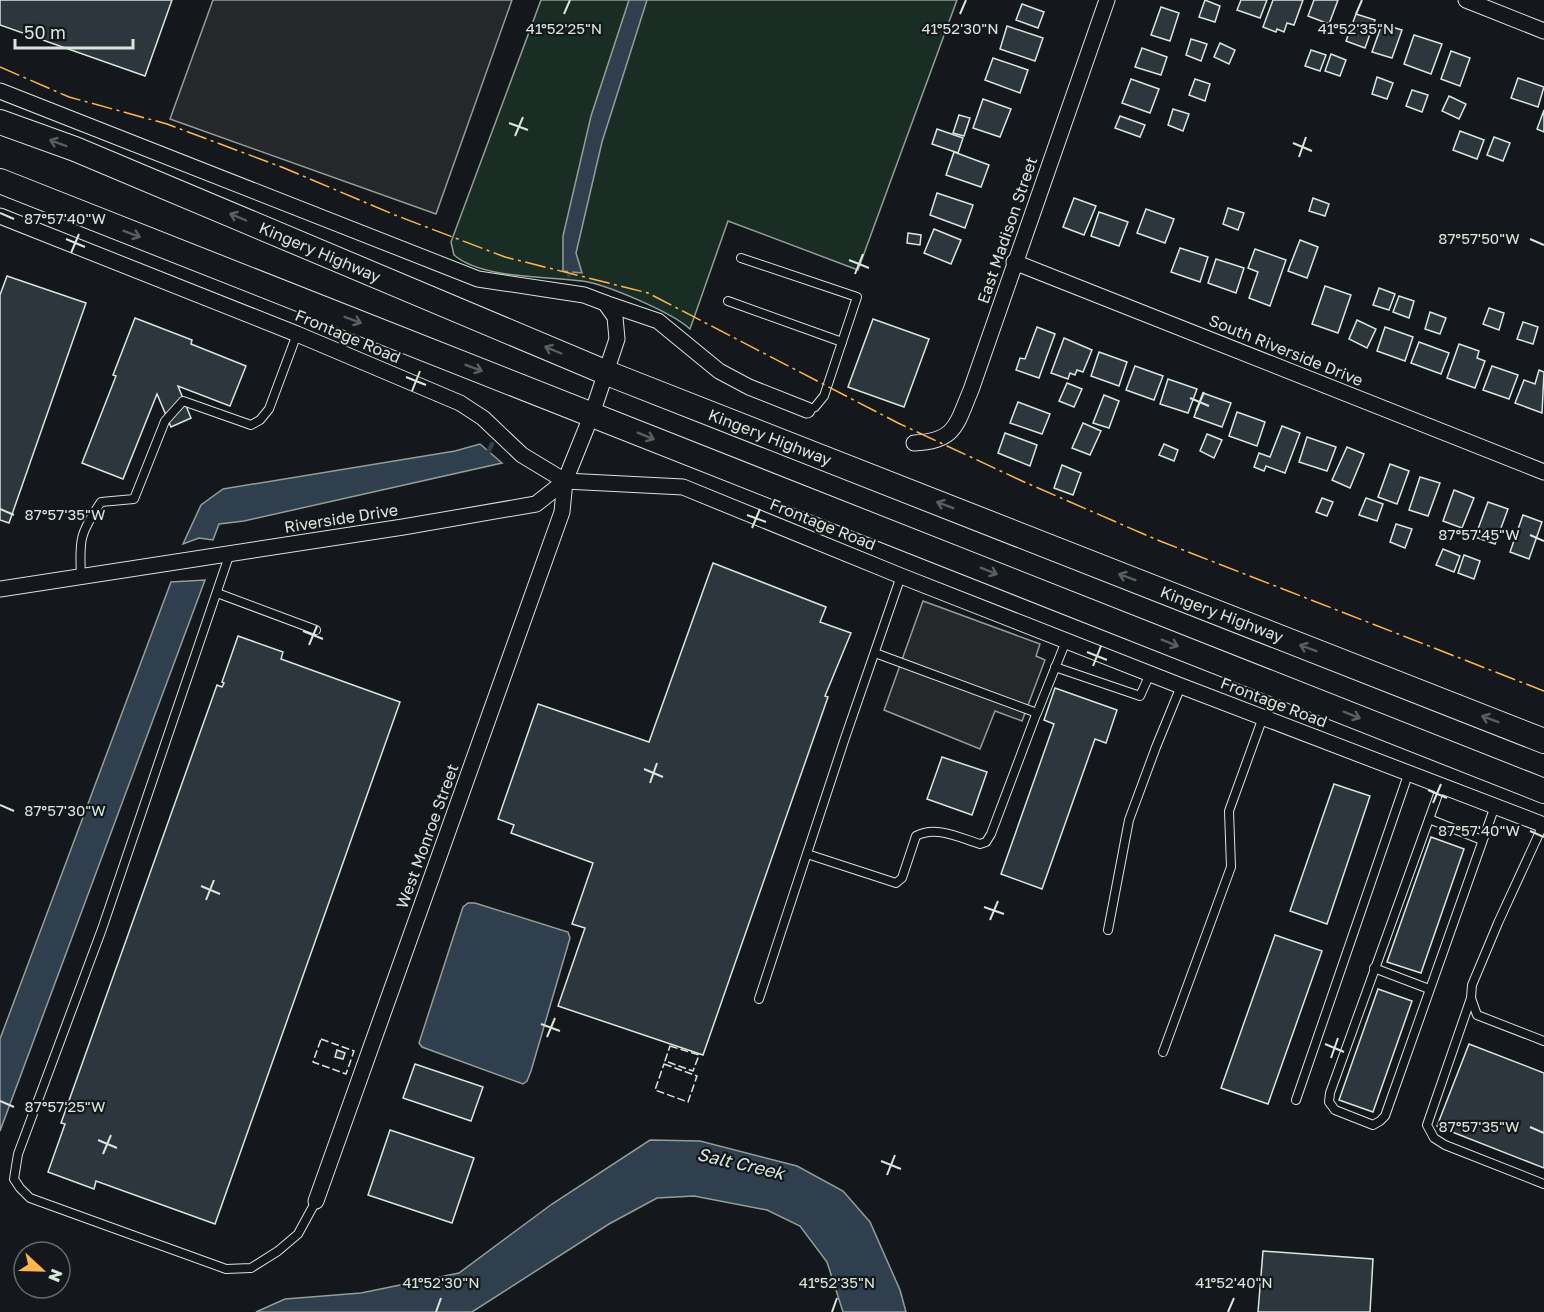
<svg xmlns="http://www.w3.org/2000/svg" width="1544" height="1312" font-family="'Golos Text',sans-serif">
<rect width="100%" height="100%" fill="#14181c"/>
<path fill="#1a2d24" stroke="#939e99" stroke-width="1.5" d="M 541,0 L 957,0 L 858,270 L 728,221 L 690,329 C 673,313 606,284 582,281 C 546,276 482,279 454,255 L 451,242 Z"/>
<g fill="#24282b" stroke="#939e99" stroke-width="1.5">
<polygon points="213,0 512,0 436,214 170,119"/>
<polygon points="923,601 1040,644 1036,656 1045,660 1022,721 995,711 980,749 884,710"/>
</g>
<g fill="#2f3f4d" stroke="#939e99" stroke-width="1.5">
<polygon points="629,0 647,0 602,142 576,253 582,273 563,271 563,236 591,116"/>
<polygon points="480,444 502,463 244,521 219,524 213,540 199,538 183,544 201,505 223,489 455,451"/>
<polygon points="205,580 0,1131 0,1039 171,582"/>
<polygon points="468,903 475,903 568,932 570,938 531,1071 527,1081 523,1084 422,1047 419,1043 463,907"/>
<polygon points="650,1140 700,1141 797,1166 843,1191 870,1222 900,1290 906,1312 843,1312 827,1262 800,1226 767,1210 694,1196 657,1198 609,1224 472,1312 256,1312 285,1299 361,1293 459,1273 552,1204"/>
</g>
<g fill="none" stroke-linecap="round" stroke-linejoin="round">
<g stroke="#2f3f4d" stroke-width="4.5">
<polyline points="569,275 572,266"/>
<polyline points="487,455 492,444"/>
</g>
</g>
<g fill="#2c363c" stroke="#d8e6dc" stroke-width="1.5">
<polygon points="0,0 172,0 145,76 0,25"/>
<polygon points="1205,0 1220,6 1215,22 1199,17"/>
<polygon points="1241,0 1267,0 1260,18 1237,10"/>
<polygon points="1273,0 1303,0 1294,25 1287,23 1284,32 1277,29 1276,32 1263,27"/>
<polygon points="1314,0 1338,0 1329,24 1308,16"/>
<polygon points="1022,4 1044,12 1038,28 1016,20"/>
<polygon points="1161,7 1179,13 1170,41 1151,35"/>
<polygon points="1356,14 1375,20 1365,48 1346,41"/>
<polygon points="1382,24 1402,30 1392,58 1372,52"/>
<polygon points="1007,26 1043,38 1035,61 1000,49"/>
<polygon points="1414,35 1442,44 1431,74 1404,64"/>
<polygon points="1191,39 1207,44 1201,61 1186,55"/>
<polygon points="1220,43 1235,50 1229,64 1214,57"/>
<polygon points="1142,48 1167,57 1161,75 1135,67"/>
<polygon points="1311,50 1326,55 1320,71 1305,66"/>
<polygon points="1451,51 1470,58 1460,86 1441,79"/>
<polygon points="1331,54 1346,60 1340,76 1325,71"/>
<polygon points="993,58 1028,70 1020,93 985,80"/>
<polygon points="1377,77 1393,83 1387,99 1372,94"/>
<polygon points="1518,78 1544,87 1538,107 1511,98"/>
<polygon points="1131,79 1159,89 1150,113 1122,103"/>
<polygon points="1195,79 1210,84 1205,101 1189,95"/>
<polygon points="1412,90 1428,95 1422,112 1406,106"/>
<polygon points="1449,96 1466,104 1459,119 1442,111"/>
<polygon points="983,99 1011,109 1000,137 973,128"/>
<polygon points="1173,109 1189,114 1183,131 1168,125"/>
<polygon points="1544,110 1544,132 1537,129"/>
<polygon points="959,115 970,118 964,136 953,133"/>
<polygon points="1120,116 1145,125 1140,137 1115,128"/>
<polygon points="937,129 963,138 958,153 932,144"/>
<polygon points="1460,131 1484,140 1477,159 1453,150"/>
<polygon points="1494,137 1510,143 1503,161 1487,155"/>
<polygon points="954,152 989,165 981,187 946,175"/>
<polygon points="937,193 973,205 965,228 930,215"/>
<polygon points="1074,198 1096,206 1084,235 1063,227"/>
<polygon points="1313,198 1329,204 1325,216 1309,211"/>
<polygon points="1228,208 1244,213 1238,230 1223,224"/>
<polygon points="1146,209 1174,219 1165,243 1137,233"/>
<polygon points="1099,212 1128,222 1119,246 1091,236"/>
<polygon points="934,229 961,240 951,264 924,253"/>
<polygon points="908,233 921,235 920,245 907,243"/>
<polygon points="1300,240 1318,247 1307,278 1288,271"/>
<polygon points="1180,248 1208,257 1200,282 1171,272"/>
<polygon points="1255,249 1286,260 1270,306 1249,298 1258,272 1248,268"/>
<polygon points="1216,259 1244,268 1236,293 1208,283"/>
<polygon points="7,276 86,303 9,523 0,520 0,295"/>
<polygon points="1325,286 1351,295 1338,333 1312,324"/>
<polygon points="1379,288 1395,294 1389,310 1373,305"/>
<polygon points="1399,296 1414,301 1409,318 1393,312"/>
<polygon points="1489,308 1504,313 1499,330 1483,324"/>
<polygon points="1430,312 1446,318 1440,334 1425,329"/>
<polygon points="135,318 192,340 191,344 246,366 230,406 178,386 191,418 171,427 157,394 123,479 82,463 116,376 113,375"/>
<polygon points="873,319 929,339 904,407 848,387"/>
<polygon points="1357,320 1376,329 1367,348 1349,339"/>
<polygon points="1523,322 1538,327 1533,344 1517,339"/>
<polygon points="1037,327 1055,334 1039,378 1016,370 1020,358 1025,359"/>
<polygon points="1385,327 1413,337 1405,361 1377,351"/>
<polygon points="1064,338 1092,350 1083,372 1077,370 1075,375 1070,373 1068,379 1051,373"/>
<polygon points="1419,342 1449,353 1441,374 1411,363"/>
<polygon points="1459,344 1479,351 1477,358 1485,361 1475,388 1447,378"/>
<polygon points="1099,352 1127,362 1119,386 1091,376"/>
<polygon points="1135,366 1163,376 1154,400 1126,390"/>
<polygon points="1492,366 1518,375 1509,399 1483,390"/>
<polygon points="1539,370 1544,372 1542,413 1515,403 1524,380 1535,384"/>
<polygon points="1168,379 1197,389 1188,413 1160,404"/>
<polygon points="1067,383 1082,389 1074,407 1059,401"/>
<polygon points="1203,393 1231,403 1222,427 1194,417"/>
<polygon points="1104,395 1119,401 1109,428 1093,423"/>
<polygon points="1018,402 1050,414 1042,434 1010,423"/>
<polygon points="1237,412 1265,422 1257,446 1229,436"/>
<polygon points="1083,423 1101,431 1090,455 1072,448"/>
<polygon points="1282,426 1300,433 1285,473 1266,466 1264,471 1254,467 1259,453 1270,457"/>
<polygon points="1005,433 1037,445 1030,466 998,453"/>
<polygon points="1207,434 1222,440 1214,458 1200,451"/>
<polygon points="1307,437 1336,447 1327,471 1299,462"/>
<polygon points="1164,444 1178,450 1174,461 1159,455"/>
<polygon points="1347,447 1364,454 1350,488 1332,480"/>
<polygon points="1390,464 1409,471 1397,504 1378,497"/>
<polygon points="1062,465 1081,473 1073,495 1054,488"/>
<polygon points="1420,477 1440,483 1428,516 1409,510"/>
<polygon points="1454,490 1474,498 1462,528 1443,521"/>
<polygon points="1322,498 1333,502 1327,516 1316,512"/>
<polygon points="1366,498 1383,504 1377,521 1359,515"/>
<polygon points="1488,502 1508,509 1495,544 1475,537"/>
<polygon points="1523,515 1542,522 1529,559 1510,552"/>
<polygon points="1396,524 1412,529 1405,548 1390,542"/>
<polygon points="1443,549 1460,556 1454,572 1436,565"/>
<polygon points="1464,555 1480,561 1474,579 1458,573"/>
<polygon points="713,563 826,607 820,622 851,633 825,696 828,697 703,1055 558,1006 585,928 572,924 593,863 511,833 514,825 498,819 538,704 649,742"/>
<polygon points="238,636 283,652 281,659 400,702 215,1224 96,1181 94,1189 48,1172 65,1124 61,1123 217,685 222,687 224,683 222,682"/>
<polygon points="1055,688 1117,710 1106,743 1095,739 1042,889 1001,874 1054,724 1044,720"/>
<polygon points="942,757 987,772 972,815 927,799"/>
<polygon points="1334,784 1370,796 1327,924 1290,911"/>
<polygon points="1431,837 1464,849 1421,973 1387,962"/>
<polygon points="1275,935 1322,951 1268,1104 1221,1088"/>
<polygon points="1378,989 1412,1001 1373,1112 1339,1100"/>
<polygon points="1469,1044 1544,1073 1544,1168 1437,1126"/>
<polygon points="337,1050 345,1053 343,1059 335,1057"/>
<polygon points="415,1064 483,1087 471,1121 403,1098"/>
<polygon points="390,1130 474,1158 452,1223 368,1195"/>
<polygon points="1263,1251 1373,1259 1370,1312 1258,1312"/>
</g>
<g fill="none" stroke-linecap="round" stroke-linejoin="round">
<g stroke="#d8e6dc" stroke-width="10">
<g id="service">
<polyline points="741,258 857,297 824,396 815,407 807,410"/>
<polyline points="728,301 842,342"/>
<polyline points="230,553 102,929 18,1154 14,1179 20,1188 30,1198 226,1269 251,1268 278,1251 298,1234 316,1201"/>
<path d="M 81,576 C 79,539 80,533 101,502 L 134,499 L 165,421 L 183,401 L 251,425 L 260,420 L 269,409 L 297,334"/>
<polyline points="217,593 316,630"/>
<polyline points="875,653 1037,713 1066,641"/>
<polyline points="1055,667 1140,696 1150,674"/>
<polyline points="1441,786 1330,1093 1329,1102 1335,1110 1373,1125 1380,1121 1385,1116 1495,806"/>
<polyline points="1429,819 1482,840"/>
<polyline points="1543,825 1498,923 1472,985 1471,998 1427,1125 1434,1138 1445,1145 1544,1184"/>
<path d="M 807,854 L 896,883 L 902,878 L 916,836 C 936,825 960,838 980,844 L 986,842 L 991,834 L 1037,712"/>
<polyline points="1108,930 1129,820 1156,747 1181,686"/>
<polyline points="1374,968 1429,989"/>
<polyline points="1471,998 1477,1015 1544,1041"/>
<polyline points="759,999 845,738 901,576"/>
<polyline points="1163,1052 1231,867 1229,811 1263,717"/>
<polyline points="1296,1100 1409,772"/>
</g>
</g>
<g stroke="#d8e6dc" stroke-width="17">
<g id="minor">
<polyline points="1466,0 1544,31"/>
<polyline points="0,91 478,279 584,295 605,303 615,317 617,339 592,414 565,481 536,504 403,527 0,589"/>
<polyline points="0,216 297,334 460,403 483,418 522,455 565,481 683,487 901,576 1181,686 1544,825"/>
<polyline points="1014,262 1544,472"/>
<polyline points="605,303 658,321 719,371 749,387 807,410"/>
<path d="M 914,443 C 956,441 956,425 971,390 L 1107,0"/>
<polyline points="316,1201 562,512 565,481"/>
</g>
</g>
<g stroke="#d8e6dc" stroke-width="26">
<g id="trunk">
<polyline points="0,122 75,149 607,373 1544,741"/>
<polyline points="0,181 1544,791"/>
</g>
</g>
<use href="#service" stroke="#14181c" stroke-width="8"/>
<use href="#minor" stroke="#14181c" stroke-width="15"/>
<use href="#trunk" stroke="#14181c" stroke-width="24"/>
<g stroke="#d8e6dc" stroke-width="1.5" stroke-dasharray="8 3" stroke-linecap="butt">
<polygon points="321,1039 354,1051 346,1074 313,1062"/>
<polygon points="670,1046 699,1055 693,1071 665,1061"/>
<polygon points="664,1064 697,1076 688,1102 655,1090"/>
</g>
<polyline stroke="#ffb74d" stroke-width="1.5" stroke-dasharray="21 4.5 3 4.5" stroke-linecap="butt" points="0,67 69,97 167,124 284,168 395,215 505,257 648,293 898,423 1022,481 1155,539 1544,691"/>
</g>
<defs><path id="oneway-shaft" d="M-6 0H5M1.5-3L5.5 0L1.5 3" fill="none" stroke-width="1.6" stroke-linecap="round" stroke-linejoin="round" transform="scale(1.5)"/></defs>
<g stroke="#59605f">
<use href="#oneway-shaft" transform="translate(58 143) rotate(-160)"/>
<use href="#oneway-shaft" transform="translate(238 217) rotate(-157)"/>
<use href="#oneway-shaft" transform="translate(132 234) rotate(21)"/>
<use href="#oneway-shaft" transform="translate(353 320) rotate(21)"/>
<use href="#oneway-shaft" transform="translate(553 350) rotate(-157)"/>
<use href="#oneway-shaft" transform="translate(474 368) rotate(21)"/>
<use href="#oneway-shaft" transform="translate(646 436) rotate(22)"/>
<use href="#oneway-shaft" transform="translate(945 505) rotate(-159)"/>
<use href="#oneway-shaft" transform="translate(989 571) rotate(22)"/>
<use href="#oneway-shaft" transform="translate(1127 577) rotate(-159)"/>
<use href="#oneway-shaft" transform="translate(1170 643) rotate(22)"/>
<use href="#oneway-shaft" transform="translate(1308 648) rotate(-159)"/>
<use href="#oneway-shaft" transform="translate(1352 715) rotate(22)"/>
<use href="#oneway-shaft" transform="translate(1490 719) rotate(-159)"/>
</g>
<path fill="none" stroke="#d8e6dc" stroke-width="2" d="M 564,14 L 570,0M 960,14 L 966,0M 1356,14 L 1362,0M 509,123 L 528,130M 515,136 L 523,117M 1293,143 L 1312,151M 1299,157 L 1306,137M 0,213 L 14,219M 66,239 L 85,247M 1530,239 L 1544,245M 71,253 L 79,234M 849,260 L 869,268M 855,274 L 863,254M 406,377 L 426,385M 412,391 L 420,371M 1190,398 L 1209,406M 1196,411 L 1204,392M 0,509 L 14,515M 747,515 L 766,522M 752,528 L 760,509M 1530,535 L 1544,541M 303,631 L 323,639M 309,645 L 317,626M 1087,652 L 1107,660M 1093,666 L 1101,646M 644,769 L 663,777M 650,783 L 657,763M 1428,790 L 1447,798M 1433,803 L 1441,784M 0,805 L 14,811M 1530,831 L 1544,837M 201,886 L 220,894M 206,900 L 214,880M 984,907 L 1004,914M 990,920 L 998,901M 541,1024 L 560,1031M 547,1037 L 555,1018M 1325,1044 L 1344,1052M 1331,1058 L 1338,1038M 0,1101 L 14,1107M 1530,1127 L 1544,1133M 98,1140 L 117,1148M 103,1154 L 111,1135M 881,1161 L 901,1169M 887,1175 L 895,1155M 436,1312 L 441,1298M 832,1312 L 837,1298M 1228,1312 L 1234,1298"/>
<g text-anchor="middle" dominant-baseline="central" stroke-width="4.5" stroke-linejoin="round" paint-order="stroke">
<g font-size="16" fill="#d8e6dc" stroke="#14181c">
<text transform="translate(1007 230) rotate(-71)">East Madison Street</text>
<text transform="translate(320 252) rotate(23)">Kingery Highway</text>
<text transform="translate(348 336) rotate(23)">Frontage Road</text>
<text transform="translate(1286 350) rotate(22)">South Riverside Drive</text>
<text transform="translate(770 437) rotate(21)">Kingery Highway</text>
<text transform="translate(341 518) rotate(-9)">Riverside Drive</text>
<text transform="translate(823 524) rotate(22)">Frontage Road</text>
<text transform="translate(1222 614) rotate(21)">Kingery Highway</text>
<text transform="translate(1274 702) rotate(21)">Frontage Road</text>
<text transform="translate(427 836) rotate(-70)">West Monroe Street</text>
</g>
<g font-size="18" font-style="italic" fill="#d8e6dc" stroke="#14181c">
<text transform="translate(741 1163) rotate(13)">Salt Creek</text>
</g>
</g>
<g font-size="15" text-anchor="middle" fill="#d8e6dc" stroke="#14181c" stroke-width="4.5" stroke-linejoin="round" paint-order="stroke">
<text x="564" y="34">41°52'25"N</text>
<text x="960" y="34">41°52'30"N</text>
<text x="1356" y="34">41°52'35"N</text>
<text x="65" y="224">87°57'40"W</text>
<text x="1479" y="244">87°57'50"W</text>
<text x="65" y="520">87°57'35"W</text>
<text x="1479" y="540">87°57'45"W</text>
<text x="65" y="816">87°57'30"W</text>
<text x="1479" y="836">87°57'40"W</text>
<text x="65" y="1112">87°57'25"W</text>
<text x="1479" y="1132">87°57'35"W</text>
<text x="441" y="1288">41°52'30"N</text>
<text x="837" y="1288">41°52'35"N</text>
<text x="1234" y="1288">41°52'40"N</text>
</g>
<g transform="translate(42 1270) rotate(112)"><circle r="28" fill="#14181c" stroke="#626a69" stroke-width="1.5"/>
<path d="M0-4.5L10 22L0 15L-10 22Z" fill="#ffb74d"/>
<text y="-9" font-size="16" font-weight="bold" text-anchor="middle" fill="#d8e6dc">N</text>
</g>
<path d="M15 39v9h118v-9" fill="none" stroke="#d8e6dc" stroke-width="3"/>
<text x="24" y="39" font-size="18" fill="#d8e6dc" stroke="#14181c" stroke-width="4.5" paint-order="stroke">50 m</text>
</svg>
